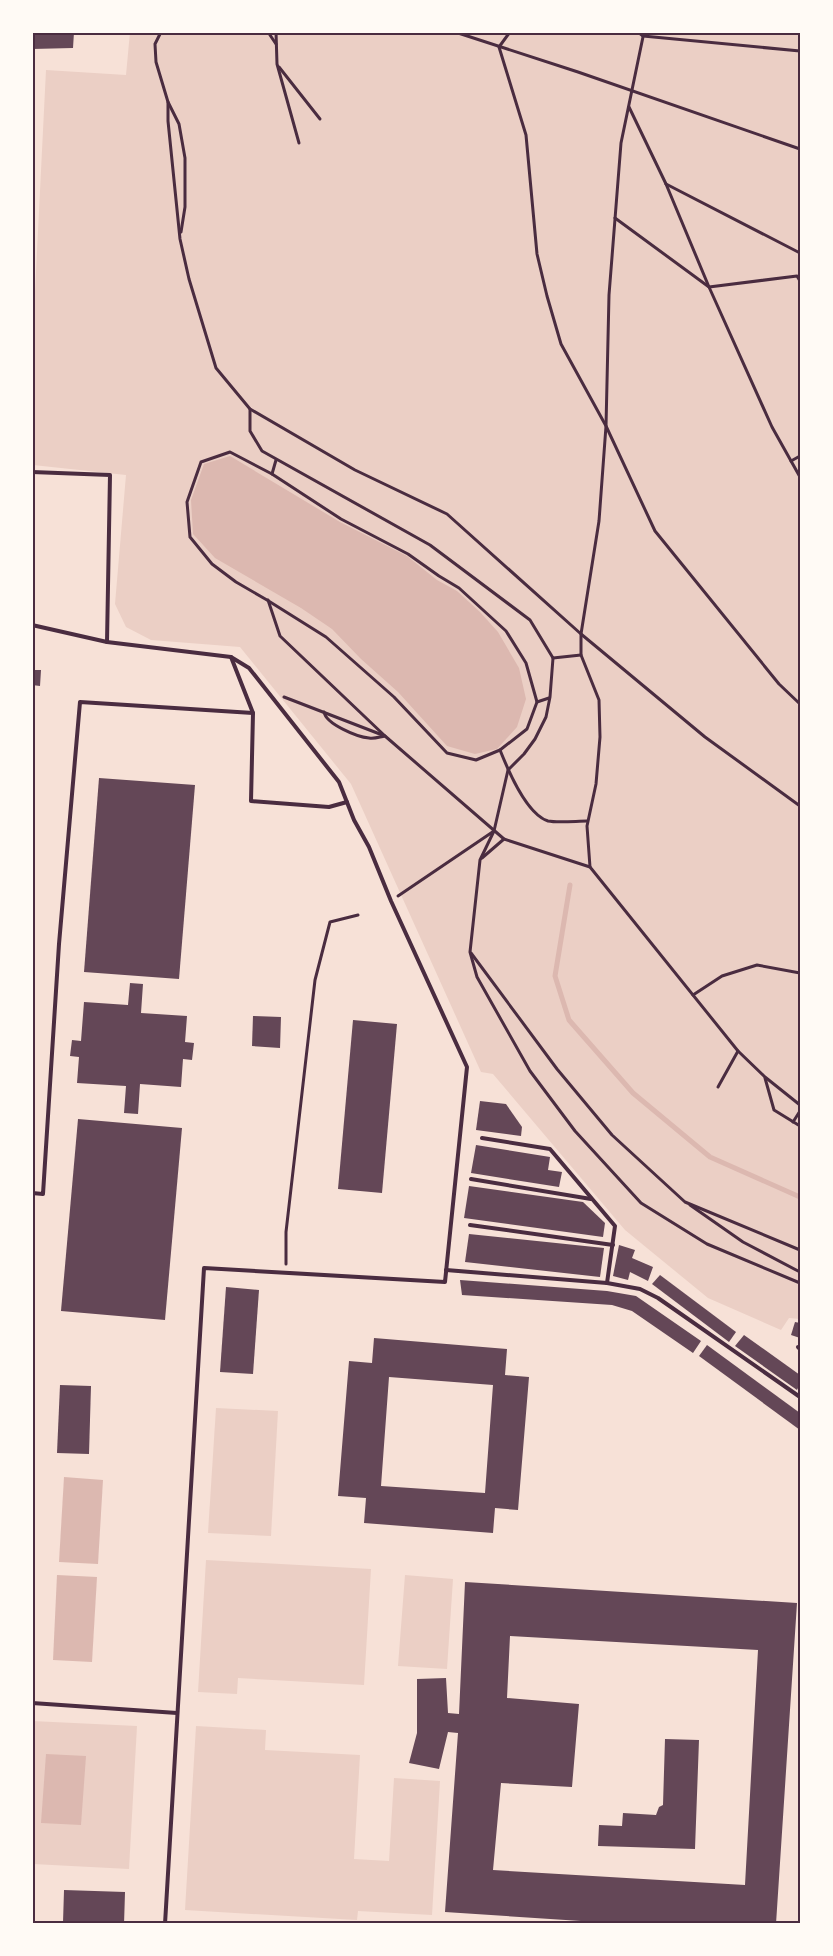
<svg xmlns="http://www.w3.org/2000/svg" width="833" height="1956" font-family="'PT Sans',sans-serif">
<rect width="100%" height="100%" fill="#f7e1d7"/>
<g fill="#ebcfc5">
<polygon points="130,32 800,33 800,1319 789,1318 781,1330 708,1298 625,1230 493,1074 481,1072 351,784 240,647 151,640 126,627 115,604 126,475 33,465 33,332 46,70 126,75"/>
<polygon points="216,1408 278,1411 271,1536 208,1533"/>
<polygon points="206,1560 371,1569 364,1685 238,1678 237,1694 198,1692"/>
<polygon points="405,1575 453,1579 447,1669 398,1666"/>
<polygon points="32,1721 137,1726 129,1869 33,1864"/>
<polygon points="196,1726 266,1730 265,1750 360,1755 354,1859 389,1861 394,1778 440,1781 432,1915 358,1911 357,1920 185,1910"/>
</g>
<g fill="#dcb8b0">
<polygon points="230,456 340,522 407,556 437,580 457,591 480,612 498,632 519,668 526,699 517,727 497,749 475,754 447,746 398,692 361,659 332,629 301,608 215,558 193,534 191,500 204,464"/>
<polygon points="64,1477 103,1480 98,1564 59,1562"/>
<polygon points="57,1575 97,1577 92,1662 53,1660"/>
<polygon points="46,1754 86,1756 81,1825 41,1823"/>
</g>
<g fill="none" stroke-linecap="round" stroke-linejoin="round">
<polyline stroke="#dcb8b0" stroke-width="5" points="570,885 555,976 569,1020 633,1093 710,1157 800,1197"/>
</g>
<g fill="#644757" fill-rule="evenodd">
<polygon points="32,32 74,32 73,48 32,49"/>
<polygon points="32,670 41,670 40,686 32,685"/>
<polygon points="99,778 195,785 179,979 84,972"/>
<polygon points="130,983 143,984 141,1013 187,1016 185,1042 194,1043 192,1060 183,1059 181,1087 140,1084 138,1114 124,1113 126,1086 77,1083 79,1057 70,1056 72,1040 81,1041 84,1002 128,1005"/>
<polygon points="253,1016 281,1017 280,1048 252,1046"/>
<polygon points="353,1020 397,1024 382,1193 338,1189"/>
<polygon points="480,1101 506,1104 522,1127 521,1136 476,1130"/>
<polygon points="78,1119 182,1128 165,1320 61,1311"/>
<polygon points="476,1145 550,1157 548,1170 562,1172 559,1187 471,1173"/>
<polygon points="469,1186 583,1202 605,1223 603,1237 464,1218"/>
<polygon points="469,1234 604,1248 600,1277 465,1262"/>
<polygon points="619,1245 635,1250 632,1258 653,1267 648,1281 630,1272 628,1280 613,1276"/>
<polygon points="660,1275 736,1332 729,1342 652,1284"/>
<polygon points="460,1280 607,1291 636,1296 701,1341 693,1353 632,1311 612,1305 462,1295"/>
<polygon points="226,1287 259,1290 253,1374 220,1372"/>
<polygon points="795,1322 800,1323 800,1338 791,1335"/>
<polygon points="744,1335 800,1375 800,1384 797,1390 735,1346"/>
<path d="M 374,1338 L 507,1349 L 505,1375 L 529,1377 L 518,1510 L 495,1508 L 493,1533 L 364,1523 L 366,1498 L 338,1496 L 349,1361 L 372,1363 ZM 389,1377 L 493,1385 L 485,1493 L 381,1486 Z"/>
<polygon points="707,1345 800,1413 800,1430 699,1356"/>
<polygon points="60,1385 91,1386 89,1454 57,1453"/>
<path d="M 465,1582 L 797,1603 L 776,1924 L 627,1924 L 445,1912 L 458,1733 L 448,1732 L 439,1769 L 409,1763 L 417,1733 L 417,1679 L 446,1678 L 448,1713 L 459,1714 ZM 510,1636 L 758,1650 L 745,1885 L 493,1870 L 501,1783 L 572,1787 L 579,1704 L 507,1698 Z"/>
<polygon points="665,1739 699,1740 695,1849 598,1846 599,1825 622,1826 623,1813 656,1815 659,1807 663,1805"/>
<polygon points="64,1890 125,1892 124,1924 63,1923"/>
</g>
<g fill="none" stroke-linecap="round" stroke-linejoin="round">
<g stroke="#4a2c40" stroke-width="3">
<polyline points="161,32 155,44 156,62 168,102 179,124 185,158 185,207 181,232"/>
<polyline points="268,32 276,44"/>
<polyline points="276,32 277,64 299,143"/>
<polyline points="455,32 578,72 800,149"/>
<polyline points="510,32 499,47 526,135 537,254 547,296 561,344 606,426 599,521 581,634 581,655 599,700 600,737 596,784 587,826 590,867"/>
<polyline points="638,32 643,36 800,51"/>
<polyline points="644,32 621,143 609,295 606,426 655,531 779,684 800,704"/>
<polyline points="279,67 320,119"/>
<polyline points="168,102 168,121 180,239 189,279 216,368 250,409 355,470 447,514 581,634 705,737 800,806"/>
<polyline points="629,107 666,184 709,287 772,427 800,477"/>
<polyline points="666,184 800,253"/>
<polyline points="615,218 709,287 797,276 800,281"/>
<polyline points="250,409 250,431 262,451 430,545 530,620 553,658 581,655"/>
<polygon points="230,452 272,474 341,519 408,554 439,576 459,588 506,631 526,663 537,702 527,729 500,750 476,760 447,753 394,697 326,637 267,600 236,582 212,564 190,537 187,502 201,462"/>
<polyline points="791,461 800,456"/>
<polyline points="272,474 276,460"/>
<path d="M 268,600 L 280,636 L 385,736 C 379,737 375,739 369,738 C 357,737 326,724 324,712"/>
<polyline points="553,658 550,697 546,717 535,739 524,754 508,770 494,831 480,860 470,952 477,977 530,1071 575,1131 641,1203 707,1244 800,1283"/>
<polyline points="284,697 385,736 504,839 590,867 738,1051 765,1077 800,1105"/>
<polyline points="537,702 549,698"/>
<path d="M 500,750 C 508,770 526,814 548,821 C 558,823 577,821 587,821"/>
<polyline points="482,858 504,839"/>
<polyline points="398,896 494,831"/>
<polyline points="471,953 557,1069 612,1135 685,1202 800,1250"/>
<polyline points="693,995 722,976 757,965 800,973"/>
<polyline points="765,1078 774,1110 800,1126"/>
<polyline points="718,1087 738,1051"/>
<polyline points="793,1122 800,1111"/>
<polyline points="690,1205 743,1242 800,1272"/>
<polyline points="286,1264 286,1232 315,980 330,922 358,915"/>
</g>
<g stroke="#4a2c40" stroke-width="4">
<polyline points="32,472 110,475 107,642"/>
<polyline points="32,625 107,642 231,657 249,668 339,782 354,820 369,847 391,901 467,1067 445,1282 204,1268 165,1924"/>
<polyline points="253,713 251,801 329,807 347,802"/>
<polyline points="482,1138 550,1149 615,1226 607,1283"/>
<polyline points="471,1179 591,1199"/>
<polyline points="32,1193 43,1194 59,944 80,702 253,713 231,657"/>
<polyline points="470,1225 613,1245"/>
<polyline points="446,1270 607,1283 640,1289 658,1298 800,1397"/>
<polyline points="798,1347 800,1349"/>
<polyline points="32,1703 177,1713"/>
</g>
</g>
<rect width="833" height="1956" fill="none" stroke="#fffaf5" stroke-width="68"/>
<rect x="34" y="34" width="765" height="1888" fill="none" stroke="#4a2c40" stroke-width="2"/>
</svg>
